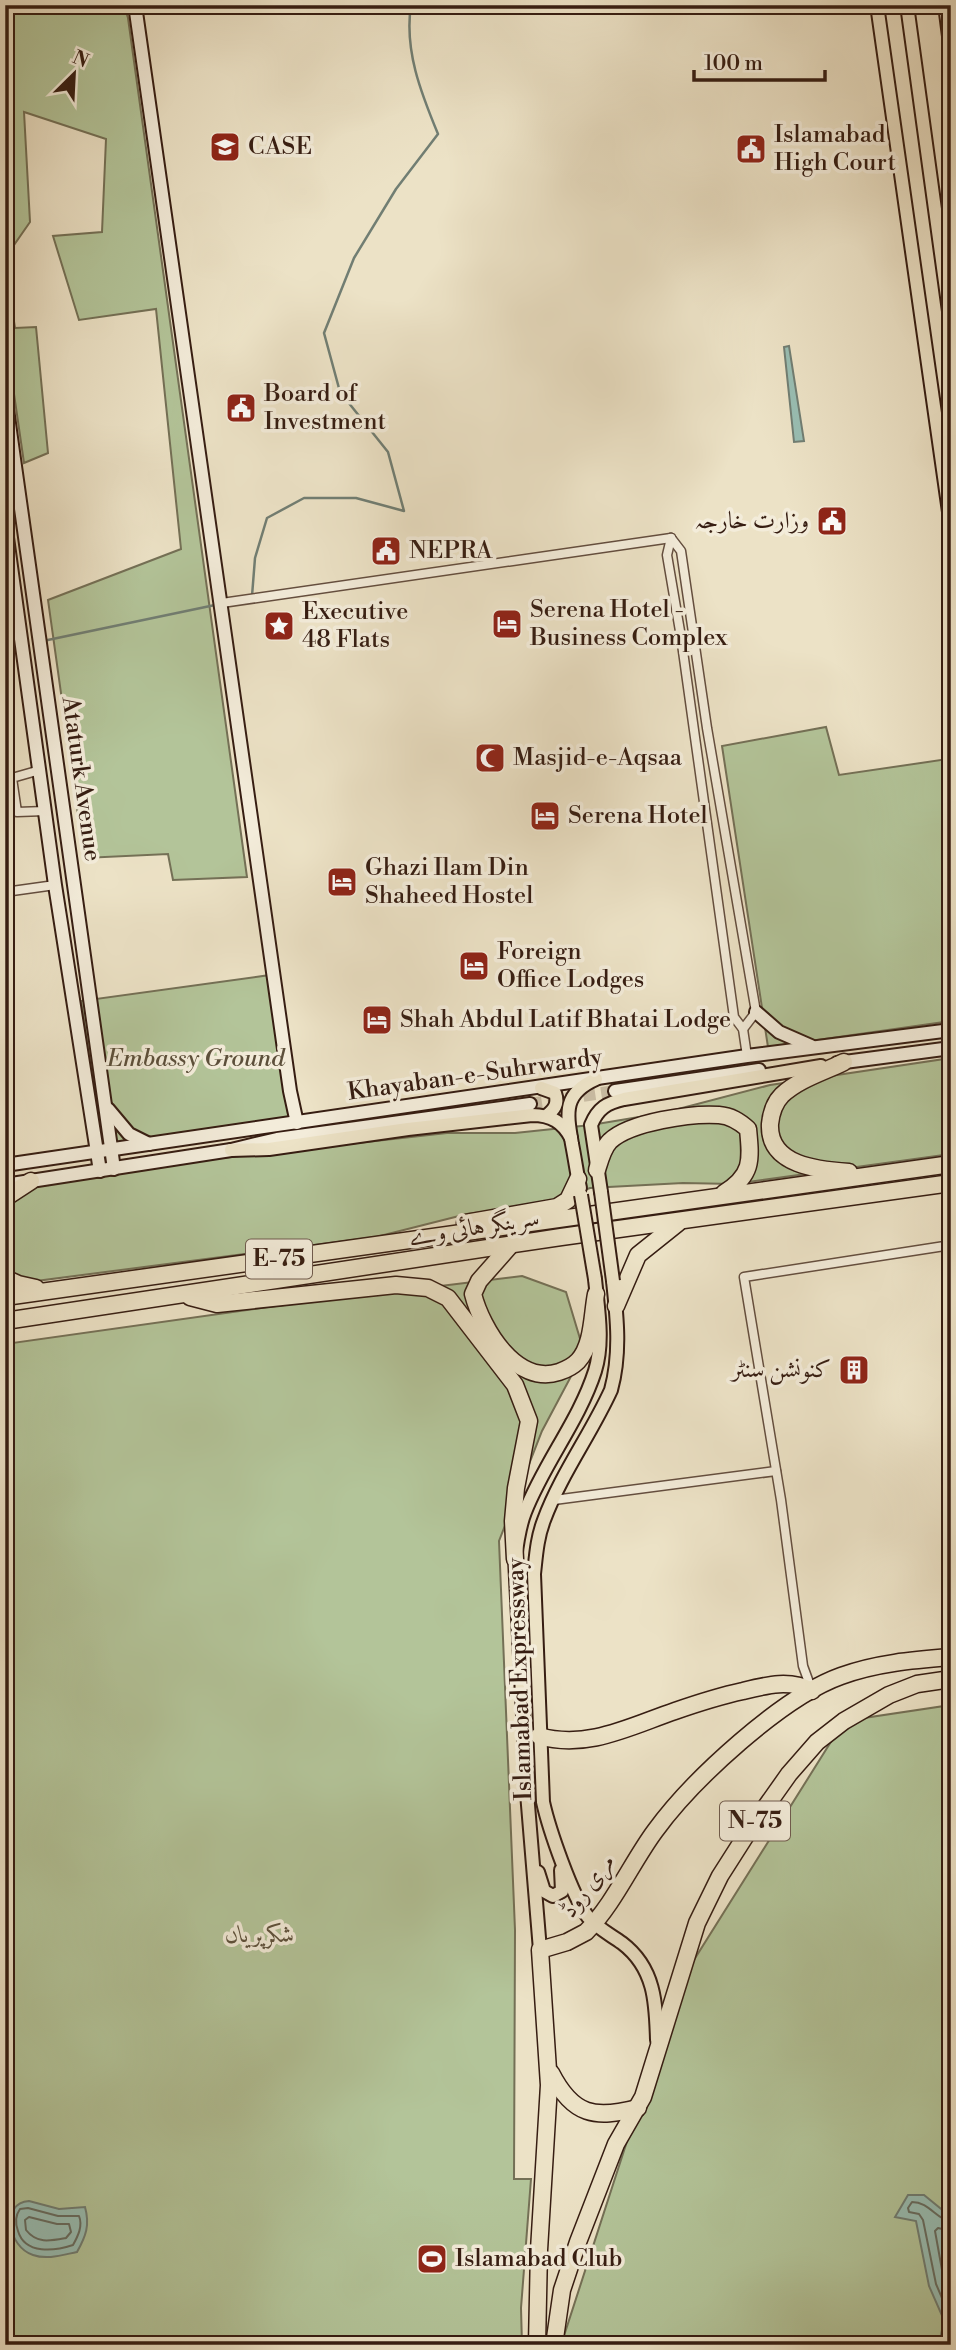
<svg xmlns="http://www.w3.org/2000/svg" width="956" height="2350" font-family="'Libre Bodoni',Amiri,serif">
<rect width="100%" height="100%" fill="#ece2c6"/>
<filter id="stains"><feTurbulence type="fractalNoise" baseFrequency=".00286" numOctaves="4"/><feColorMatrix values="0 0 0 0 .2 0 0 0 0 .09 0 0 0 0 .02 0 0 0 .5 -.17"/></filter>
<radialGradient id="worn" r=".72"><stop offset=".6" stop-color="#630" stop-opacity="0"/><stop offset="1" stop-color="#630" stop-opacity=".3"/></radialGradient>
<g fill="#b3c499" stroke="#747056" stroke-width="2">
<polygon points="5,5 124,5 128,18 247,877 173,880 168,854 84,858 48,600 181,549 156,309 79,320 53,236 102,232 106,139 24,112 30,222 5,258"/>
<polygon points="5,263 15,328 36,327 48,453 24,463 5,332"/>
<polygon points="951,716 951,1021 768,1047 722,746 826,727 839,775 948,759 942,717"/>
<polygon points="270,975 289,1121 103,1145 81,1001"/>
<polygon points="951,1058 951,1154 734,1184 683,1183 590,1188 550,1203 467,1214 376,1237 5,1285 5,1189 204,1160 447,1133 515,1133 591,1125 663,1113 770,1085"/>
<polygon points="522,1276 566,1292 584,1352 542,1431 499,1541 515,1930 514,2179 531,2179 521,2308 522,2345 5,2345 5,1344 268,1307"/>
<polygon points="951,1705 951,2345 561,2345 677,1987 844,1721"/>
</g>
<g fill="#99beb3" stroke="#717e73" stroke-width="2">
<polygon points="789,346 804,441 794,442 784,347"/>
<polygon points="908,2195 924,2195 951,2217 951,2345 939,2345 944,2320 929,2286 916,2221 895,2217"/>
<path d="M 29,2201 L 59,2209 L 85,2207 C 90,2225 86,2236 77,2252 C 62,2255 47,2260 33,2255 C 8,2247 0,2203 29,2201 Z"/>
</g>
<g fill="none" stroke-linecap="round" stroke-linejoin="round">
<g stroke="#686e62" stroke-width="2">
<path d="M 28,2208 L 58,2216 L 79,2216 C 83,2226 78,2236 73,2245 C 55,2251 25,2255 18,2231 C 15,2223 15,2216 20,2209 Z"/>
<path d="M 29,2217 L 57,2224 L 69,2224 L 71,2232 L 66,2238 C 50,2241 37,2244 26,2230 L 25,2220 Z"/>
<polyline points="951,2231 938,2228 935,2231 944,2281 951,2297"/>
<path d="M 946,2345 L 951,2319 L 936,2284 L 923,2220 L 919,2214 L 909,2212 L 908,2208 L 912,2202 C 929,2202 936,2219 951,2222"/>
</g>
<g stroke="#717e73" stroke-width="2.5">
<path d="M 252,596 L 255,558 L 267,518 L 304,498 L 356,498 L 404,511 L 388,452 L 340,392 L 324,333 L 354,258 L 396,189 L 438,134 C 421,93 404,50 411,5"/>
<polyline points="43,641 215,605"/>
</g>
<polyline stroke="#c8bba2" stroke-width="12" stroke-dasharray="12 6" stroke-linecap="butt" points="530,1104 615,1091"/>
<g stroke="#644e3f" stroke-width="11">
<g id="street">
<polyline points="671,538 667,555 681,637 734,1017 743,1029 747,1056"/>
<polyline points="671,538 681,551 707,728 756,1012 743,1029"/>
<polyline points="222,603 671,538"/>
<polyline points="40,770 12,778 17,812 45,811"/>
<polyline points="5,892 55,885"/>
<polyline points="554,1500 776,1471"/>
<polyline points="811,1688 803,1666 781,1500 744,1277 951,1245"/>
</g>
</g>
<g stroke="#361d12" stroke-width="16">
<g id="secondary">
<polyline points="135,5 290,1091 297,1123"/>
<polyline points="945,5 951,52"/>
<polyline points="5,395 114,1169"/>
<polyline points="5,523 55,885 100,1171"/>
<polyline points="756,1012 779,1032 811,1046"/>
<polyline points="837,1063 951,1048"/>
<polyline points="615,1091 759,1070"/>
<polyline points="108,1109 129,1134 149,1144"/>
<polyline points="5,1165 747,1056 951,1030"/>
<polyline points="5,1185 231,1150 277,1139 530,1104"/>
</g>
</g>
<g stroke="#361d12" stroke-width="16">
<g id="primary">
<polyline points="877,5 951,526"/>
<polyline points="907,5 951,326"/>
<path d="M 541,1088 L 555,1093 C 559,1104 554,1110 546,1116"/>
<path d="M 231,1150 L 269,1149 L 408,1129 L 532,1115 C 551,1115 563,1122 571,1138"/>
<path d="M 580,1188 C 577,1174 575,1159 572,1144 C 567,1114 562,1094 596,1079"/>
<path d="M 601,1192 L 591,1125 C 598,1108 607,1103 624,1099 L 821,1066"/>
<path d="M 613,1281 C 617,1317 621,1354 611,1390 C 591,1434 561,1474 544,1520 C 537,1538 536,1556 534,1574 L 543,1802 C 549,1829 572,1896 588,1917 C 597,1928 611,1935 622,1943 C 655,1968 656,2003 657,2040"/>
<polyline points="538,1872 544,1891 553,1896 562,1891 561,1870"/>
<path d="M 540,1950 L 527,1793 L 515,1559 C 517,1543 519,1527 525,1512 C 544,1463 579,1421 595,1371 C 604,1342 598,1309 595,1279"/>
</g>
</g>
<g stroke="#361d12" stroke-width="19">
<g id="highway">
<path d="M 844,1062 C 824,1072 799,1079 782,1095 C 774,1103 771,1114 770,1124 C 768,1166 819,1170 849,1172"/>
<path d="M 597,1170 C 600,1160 603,1148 610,1141 C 630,1122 692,1113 719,1115 C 731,1116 739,1121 748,1129 C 751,1160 753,1175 724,1193"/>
<polyline points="5,1198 31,1181"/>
<polyline points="465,1223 557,1207 568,1200 578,1179"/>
<path d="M 509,1247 L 479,1281 L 473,1294 C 482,1329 516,1386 559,1372 C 565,1370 573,1366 578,1361 C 593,1345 592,1314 596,1294"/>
<polyline points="5,1278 18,1284 36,1288"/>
<polyline points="5,1297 951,1164"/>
<polyline points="190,1297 217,1304 396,1285 428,1288 448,1298 515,1385 529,1421 516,1488 513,1521 515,1559"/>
<polyline points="616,1306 638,1255 678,1223"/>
<polyline points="5,1321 561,1237 951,1183"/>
<path d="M 539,1736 C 587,1750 631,1726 675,1711 C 698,1703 720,1696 743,1691 C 767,1685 790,1679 812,1691"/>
<path d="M 551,2073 C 573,2116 595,2119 638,2108"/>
<path d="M 537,2345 L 539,2250 L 549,2085 L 540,1950 L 567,1942 L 586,1932 C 614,1904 632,1862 655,1831 C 692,1780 782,1697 841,1676 C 876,1663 914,1660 951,1657"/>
<polyline points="554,2345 562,2290 578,2242 616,2144 643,2097 697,1923 720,1876 750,1829 789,1774 817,1742 844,1721 889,1695 917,1684 951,1679"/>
</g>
</g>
<use href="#street" stroke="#f3ecda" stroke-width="8"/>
<use href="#secondary" stroke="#f3ecda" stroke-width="12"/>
<use href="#primary" stroke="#ece2c6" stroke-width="12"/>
<use href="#highway" stroke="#ece2c6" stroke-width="16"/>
<g stroke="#361d12" stroke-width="16" stroke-linecap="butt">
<g id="primary-bridge">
<polyline points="601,1192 613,1281"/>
<polyline points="581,1195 595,1279"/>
</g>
</g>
<use href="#primary-bridge" stroke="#ece2c6" stroke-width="12"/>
</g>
<defs>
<g id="university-square" transform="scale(1.575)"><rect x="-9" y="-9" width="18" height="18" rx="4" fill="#8f2418" stroke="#f3ecda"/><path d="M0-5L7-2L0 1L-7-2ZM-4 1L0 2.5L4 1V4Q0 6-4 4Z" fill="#fff"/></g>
<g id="civic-square" transform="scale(1.575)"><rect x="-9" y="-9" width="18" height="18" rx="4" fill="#8f2418" stroke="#f3ecda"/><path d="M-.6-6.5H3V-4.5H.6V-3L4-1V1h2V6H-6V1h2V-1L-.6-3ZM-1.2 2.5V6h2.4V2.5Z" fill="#fff"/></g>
<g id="hotel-square" transform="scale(1.575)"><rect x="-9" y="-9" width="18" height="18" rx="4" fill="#8f2418" stroke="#f3ecda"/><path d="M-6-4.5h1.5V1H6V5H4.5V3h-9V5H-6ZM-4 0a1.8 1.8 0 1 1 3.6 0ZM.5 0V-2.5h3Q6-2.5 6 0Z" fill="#fff"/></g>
<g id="sight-square" transform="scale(1.575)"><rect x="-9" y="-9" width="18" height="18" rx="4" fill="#8f2418" stroke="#f3ecda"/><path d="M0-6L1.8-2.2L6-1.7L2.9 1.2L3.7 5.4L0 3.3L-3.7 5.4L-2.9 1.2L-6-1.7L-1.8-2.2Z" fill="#fff"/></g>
<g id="mosque-square" transform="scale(1.575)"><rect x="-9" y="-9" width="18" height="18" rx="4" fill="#8f2418" stroke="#f3ecda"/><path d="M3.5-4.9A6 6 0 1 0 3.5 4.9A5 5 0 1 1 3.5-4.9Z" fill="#fff"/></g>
<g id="building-square" transform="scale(1.575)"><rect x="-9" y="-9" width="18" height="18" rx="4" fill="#8f2418" stroke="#f3ecda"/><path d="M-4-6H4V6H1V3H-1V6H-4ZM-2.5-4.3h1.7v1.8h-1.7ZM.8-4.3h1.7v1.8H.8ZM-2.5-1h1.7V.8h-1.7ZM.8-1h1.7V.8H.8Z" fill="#fff"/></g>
<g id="stadium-square" transform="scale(1.575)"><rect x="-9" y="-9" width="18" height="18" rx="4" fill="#8f2418" stroke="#f3ecda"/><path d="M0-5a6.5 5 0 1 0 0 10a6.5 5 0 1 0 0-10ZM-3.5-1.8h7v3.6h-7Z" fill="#fff"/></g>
</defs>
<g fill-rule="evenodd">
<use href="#university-square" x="225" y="147"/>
<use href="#civic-square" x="751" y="149"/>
<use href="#civic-square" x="241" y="408"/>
<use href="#civic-square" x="832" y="521"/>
<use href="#civic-square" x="386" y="551"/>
<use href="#hotel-square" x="507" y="624"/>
<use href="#sight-square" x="279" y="626"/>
<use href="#mosque-square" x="490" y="758"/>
<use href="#hotel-square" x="545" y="816"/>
<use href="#hotel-square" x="342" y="882"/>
<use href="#hotel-square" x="474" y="966"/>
<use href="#hotel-square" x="377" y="1020"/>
<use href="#building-square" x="854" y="1370"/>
<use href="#stadium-square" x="432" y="2259"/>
</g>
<g text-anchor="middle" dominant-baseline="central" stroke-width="7" stroke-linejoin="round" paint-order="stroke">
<g fill="#f3ecda" stroke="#6f5b4e" stroke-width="2">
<rect x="246" y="1239.5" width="66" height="39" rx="5"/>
<rect x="720" y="1801.5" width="70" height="39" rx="5"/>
</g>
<g font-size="23" font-weight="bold" fill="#361d12">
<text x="279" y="1259">E-75</text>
<text x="755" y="1821">N-75</text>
</g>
<g font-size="24" fill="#361d12" stroke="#f3ecda" text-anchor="start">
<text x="774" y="135">Islamabad<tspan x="774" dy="28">High Court</tspan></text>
<text x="248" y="147">CASE</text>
<text x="264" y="394">Board of<tspan x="264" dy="28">Investment</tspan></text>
<text x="809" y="521" text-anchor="end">وزارت خارجہ</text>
<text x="409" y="551">NEPRA</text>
<text x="530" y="610">Serena Hotel -<tspan x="530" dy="28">Business Complex</tspan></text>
<text x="302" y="612">Executive<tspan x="302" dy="28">48 Flats</tspan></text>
<text x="513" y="758">Masjid-e-Aqsaa</text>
<text x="568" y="816">Serena Hotel</text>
<text x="365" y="868">Ghazi Ilam Din<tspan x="365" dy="28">Shaheed Hostel</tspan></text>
<text x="497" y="952">Foreign<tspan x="497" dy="28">Office Lodges</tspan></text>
<text x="400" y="1020">Shah Abdul Latif Bhatai Lodge</text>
<text x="831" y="1370" text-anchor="end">کنونشن سنٹر</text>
<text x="455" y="2259">Islamabad Club</text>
</g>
<g font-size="24" fill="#361d12" stroke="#f3ecda">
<text transform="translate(81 779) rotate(82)">Ataturk Avenue</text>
<text transform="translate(475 1075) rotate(-8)">Khayaban-e-Suhrwardy</text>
<text transform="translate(474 1228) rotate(-9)">سرینگر ہائی وے</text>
<text transform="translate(520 1679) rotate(-92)">Islamabad Expressway</text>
<text transform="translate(588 1886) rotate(-53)">مری روڈ</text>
</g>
<g font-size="24" font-style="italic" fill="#5c4f3a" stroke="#f3ecda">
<text x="196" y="1059">Embassy Ground</text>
<text x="260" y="1935">شکرپریاں</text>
</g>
</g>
<rect width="956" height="2350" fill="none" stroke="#ece2c6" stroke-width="28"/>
<rect x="7" y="7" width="942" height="2336" fill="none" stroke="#361d12" stroke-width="3.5"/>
<rect x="14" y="14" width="928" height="2322" fill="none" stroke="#361d12" stroke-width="2"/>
<g transform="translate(74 74) rotate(24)" stroke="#f3ecda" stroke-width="5" paint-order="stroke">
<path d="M0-5L12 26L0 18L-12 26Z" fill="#361d12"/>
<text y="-10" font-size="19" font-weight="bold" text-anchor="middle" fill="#361d12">N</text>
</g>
<path d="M694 70v10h131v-10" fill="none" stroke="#361d12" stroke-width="3.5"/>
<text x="704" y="70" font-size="21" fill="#361d12" stroke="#f3ecda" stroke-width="5" paint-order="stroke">100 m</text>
<rect width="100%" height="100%" filter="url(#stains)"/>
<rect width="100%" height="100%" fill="url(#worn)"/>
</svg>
